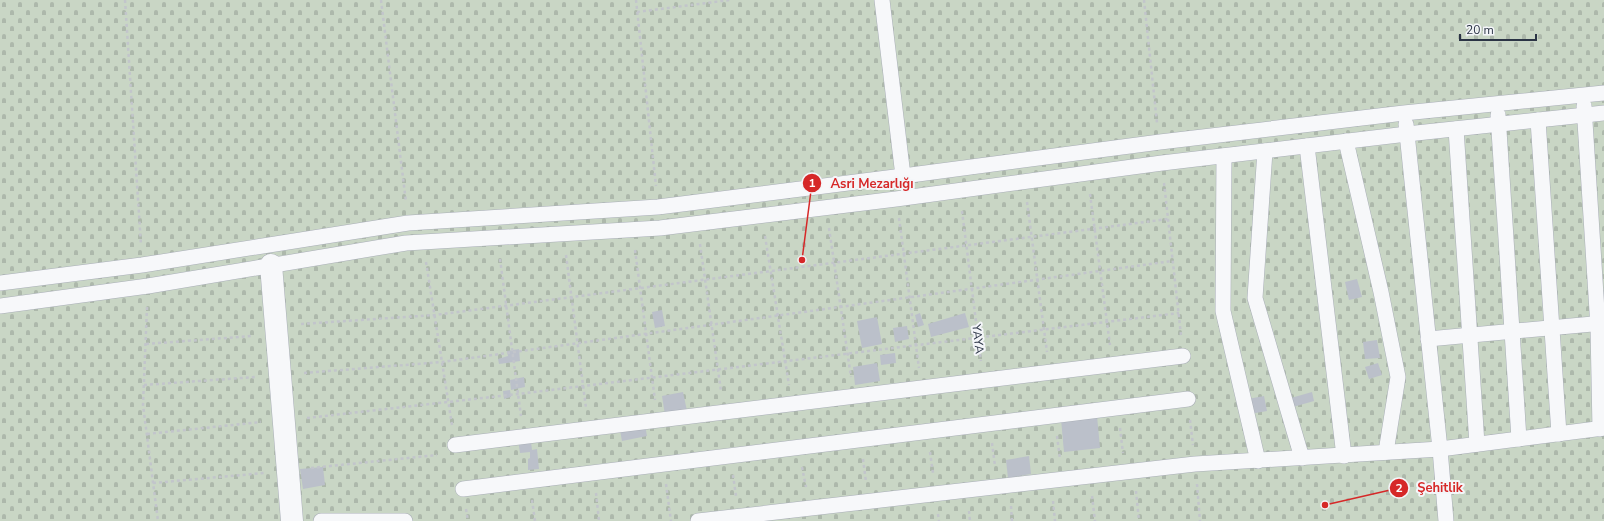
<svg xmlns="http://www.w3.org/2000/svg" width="1604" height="521" font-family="'Nunito Sans',sans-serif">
<defs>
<pattern id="cemetery-stones" width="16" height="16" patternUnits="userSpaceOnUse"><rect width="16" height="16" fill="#c9d6c5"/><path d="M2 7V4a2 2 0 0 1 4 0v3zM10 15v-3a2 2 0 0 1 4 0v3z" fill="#adb8ab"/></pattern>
</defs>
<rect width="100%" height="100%" fill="#e4e7ec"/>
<rect fill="url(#cemetery-stones)" x="0" y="0" width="1604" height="521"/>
<g fill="#bbc0ca">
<polygon points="1357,279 1362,297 1349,300 1345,282"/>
<polygon points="662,310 665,326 655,328 652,312"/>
<polygon points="920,313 924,325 918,327 915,315"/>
<polygon points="965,313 969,327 931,337 928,324"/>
<polygon points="877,317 882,344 862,348 857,321"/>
<polygon points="907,326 909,339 895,342 893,328"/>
<polygon points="1377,340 1380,358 1365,359 1363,342"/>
<polygon points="519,349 520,361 499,364 498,359 508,356 507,351"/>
<polygon points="895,353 896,363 881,365 880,355"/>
<polygon points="877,363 880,381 855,385 853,367"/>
<polygon points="1378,363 1382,375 1369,379 1365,367"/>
<polygon points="524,377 525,387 511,390 510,380"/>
<polygon points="510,390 511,397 504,399 503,391"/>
<polygon points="683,392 687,411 665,415 662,396"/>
<polygon points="1312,392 1314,401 1293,407 1291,398"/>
<polygon points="1264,396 1267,411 1250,414 1248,399"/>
<polygon points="1097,416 1100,448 1064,452 1061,419"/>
<polygon points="645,425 647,436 622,441 620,430"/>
<polygon points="518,439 531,442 532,450 537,449 539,469 528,470 528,459 530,458 530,452 520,453"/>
<polygon points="1029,456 1031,474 1008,478 1006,460"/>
<polygon points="323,467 325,485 303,489 300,469"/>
</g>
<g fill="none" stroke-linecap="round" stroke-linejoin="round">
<g stroke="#a9aeb7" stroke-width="16">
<g id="service">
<polyline points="882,0 903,176"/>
<polyline points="1584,106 1598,327 1600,429"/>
<polyline points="1498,115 1519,439"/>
<polyline points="1538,120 1559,434"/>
<polyline points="1406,124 1440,449 1446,521"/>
<polyline points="1456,129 1477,444"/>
<polyline points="1346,141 1381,292 1398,377 1386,452"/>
<polyline points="1307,146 1344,456"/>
<polyline points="1265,151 1255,298 1302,458"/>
<polyline points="1224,156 1223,311 1258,461"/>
<polyline points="0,283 142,265 408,223 658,207 903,176 1160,142 1404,113 1604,93"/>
<polyline points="0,306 148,286 406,243 660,228 896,199 1162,163 1407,134 1604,113"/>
<polyline points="1428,339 1604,323"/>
<polyline points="455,445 1183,356"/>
<polyline points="463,489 1188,399"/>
<polyline points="321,521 405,521"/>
<polyline points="698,521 1195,464 1440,449 1604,428"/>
</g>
</g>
<g stroke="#a9aeb7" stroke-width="23">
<polyline id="minor" points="271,265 292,521"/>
</g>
<g stroke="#c2c5cb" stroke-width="2.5" stroke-dasharray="3 3" stroke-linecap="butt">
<polyline points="125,0 141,245"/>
<polyline points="381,0 406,202"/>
<polyline points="636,0 656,186"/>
<polyline points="1144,0 1157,123"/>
<polyline points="637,12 730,0"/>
<polyline points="1164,183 1181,335"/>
<polyline points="1090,194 1110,345"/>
<polyline points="1027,202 1047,352"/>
<polyline points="962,211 981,361"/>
<polyline points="899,218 919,368"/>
<polyline points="829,228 851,377"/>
<polyline points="765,236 789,385"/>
<polyline points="700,244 721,391"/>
<polyline points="635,250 655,400"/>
<polyline points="566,255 586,408"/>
<polyline points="500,259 521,416"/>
<polyline points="426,262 452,425"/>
<polyline points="147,307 143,405 158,521"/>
<polyline points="301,324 435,315 1168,219"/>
<polyline points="146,344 252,336"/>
<polyline points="304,373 442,362 1172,261"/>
<polyline points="144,385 255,377"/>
<polyline points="307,418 518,394 1179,313"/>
<polyline points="1190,420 1193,445"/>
<polyline points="1120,428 1123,453"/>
<polyline points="147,434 261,422"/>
<polyline points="1057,436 1060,459"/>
<polyline points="992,443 995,466"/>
<polyline points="930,452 933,473"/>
<polyline points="863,459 866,482"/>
<polyline points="802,467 806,487"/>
<polyline points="311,468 437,455"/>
<polyline points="733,475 736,496"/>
<polyline points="153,483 264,473"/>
<polyline points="666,484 671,521"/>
<polyline points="1197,484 1200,521"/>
<polyline points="1136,491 1139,521"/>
<polyline points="596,493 599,521"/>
<polyline points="1092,496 1095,521"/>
<polyline points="532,500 535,521"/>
<polyline points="1053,501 1055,521"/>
<polyline points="1011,506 1012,521"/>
<polyline points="466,509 468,521"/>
<polyline points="969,511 970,521"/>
<polyline points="938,514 939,521"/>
</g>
<use href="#service" stroke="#f7f8fa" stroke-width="15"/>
<use href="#minor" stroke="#f7f8fa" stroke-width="22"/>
</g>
<g text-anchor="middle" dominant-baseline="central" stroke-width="4" stroke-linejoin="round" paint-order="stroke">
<g font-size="12" fill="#2b3445" stroke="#f4f6f9">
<text transform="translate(978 339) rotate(83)">YAYA</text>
</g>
</g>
<path fill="none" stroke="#d62828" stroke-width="1.5" d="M802 260L812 183M1325 505L1399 488"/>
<g fill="#d62828" stroke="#f4f6f9" stroke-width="1.5">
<circle cx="802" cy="260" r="4"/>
<circle cx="1325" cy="505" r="4"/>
<circle cx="812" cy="183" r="10"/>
<circle cx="1399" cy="488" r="10"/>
</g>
<g font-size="12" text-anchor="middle" font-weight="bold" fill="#fff">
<text x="812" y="187">1</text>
<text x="1399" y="492">2</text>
</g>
<g font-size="13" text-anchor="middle" font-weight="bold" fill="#d62828" stroke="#f4f6f9" stroke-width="4" stroke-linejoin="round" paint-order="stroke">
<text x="872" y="188">Asri Mezarlığı</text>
<text x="1440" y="492">Şehitlik</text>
</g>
<path d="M1460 34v6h76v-6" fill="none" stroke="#2b3445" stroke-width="2"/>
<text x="1466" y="34" font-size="12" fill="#2b3445" stroke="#f4f6f9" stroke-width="3" paint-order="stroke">20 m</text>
</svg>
